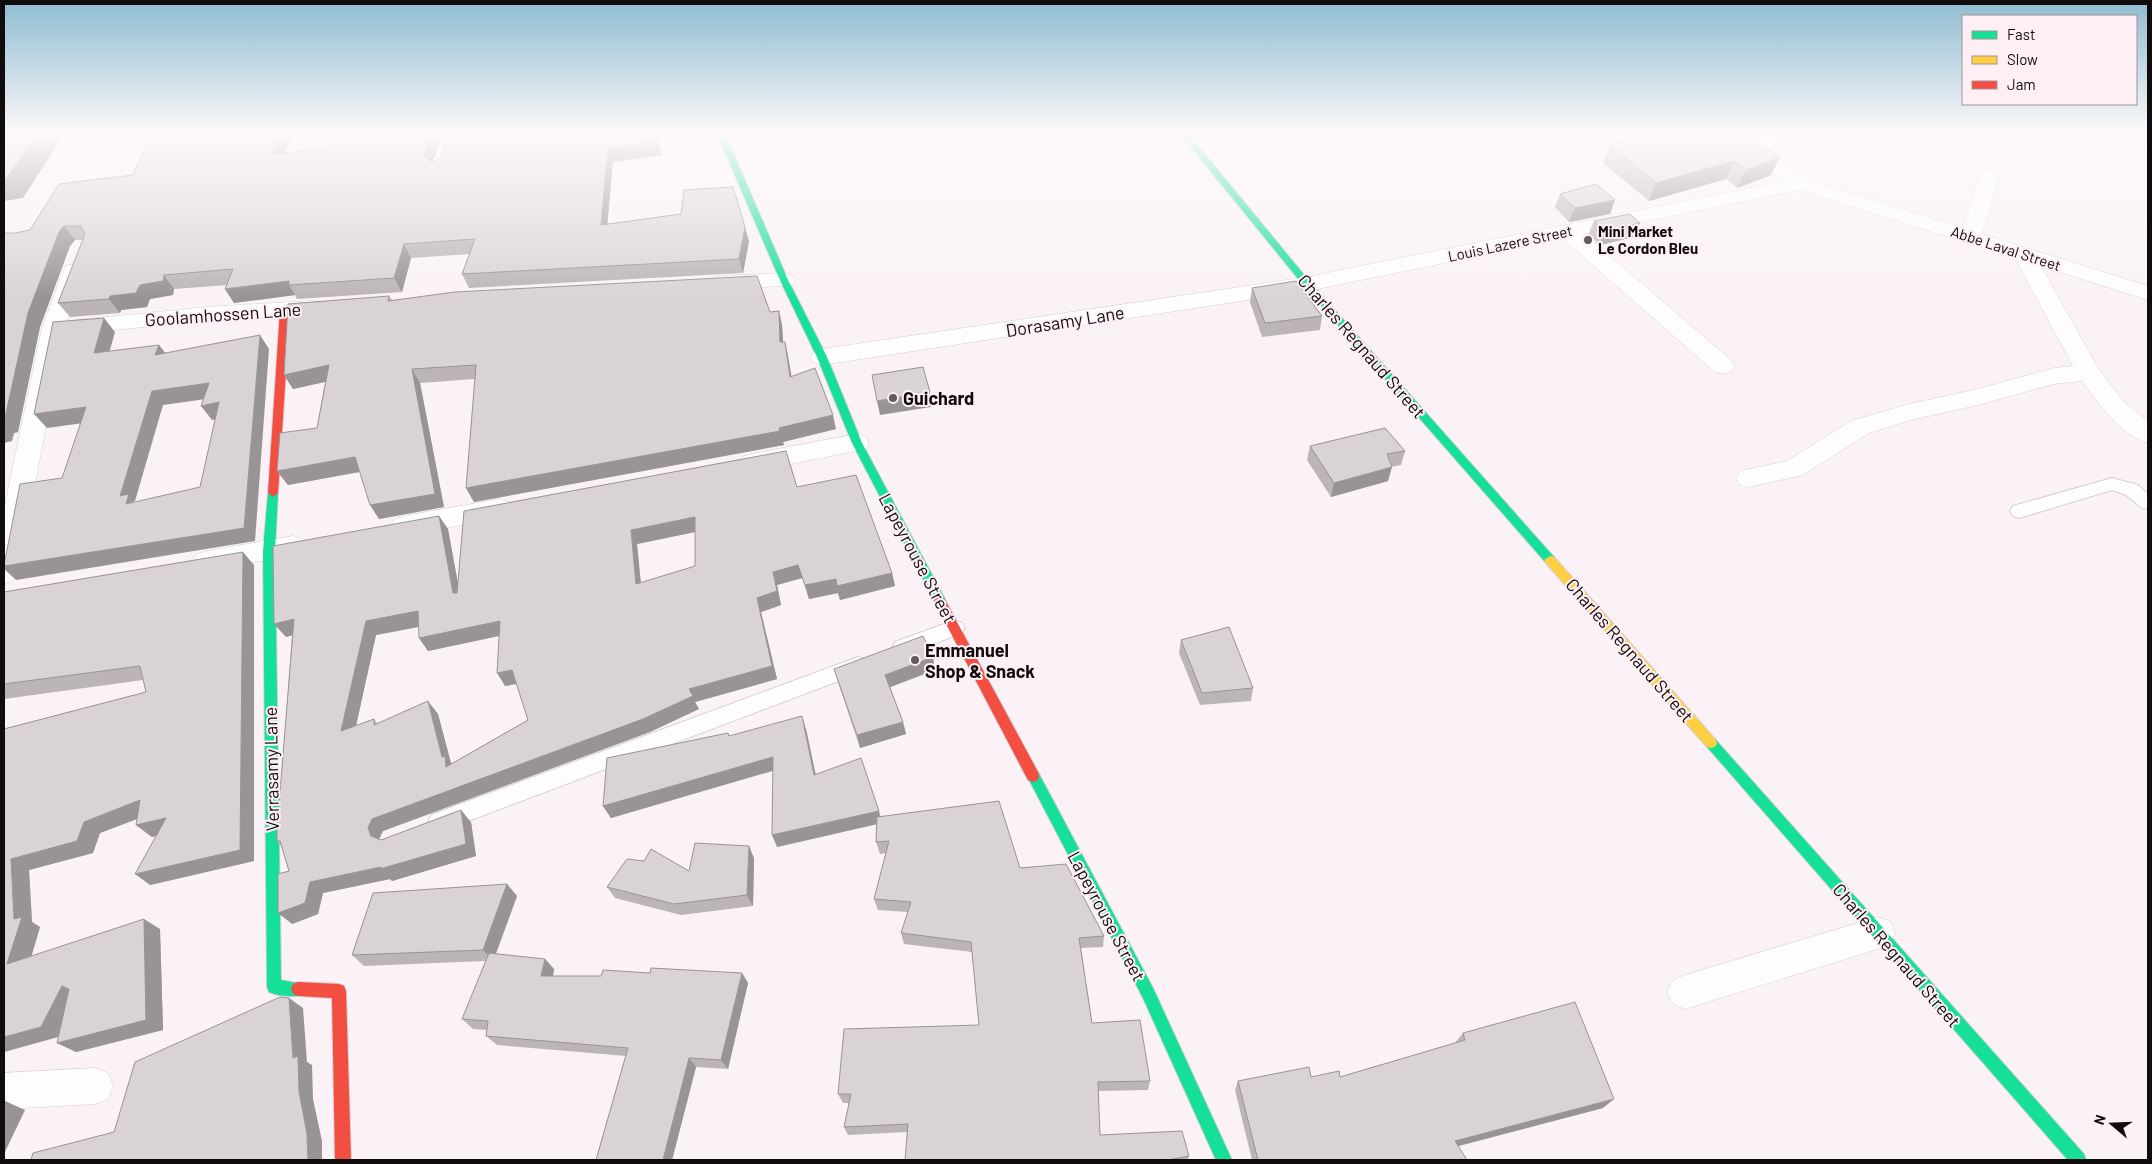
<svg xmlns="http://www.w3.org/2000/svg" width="2152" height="1164" font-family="Barlow,sans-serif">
<rect width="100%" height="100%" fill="#faf2f6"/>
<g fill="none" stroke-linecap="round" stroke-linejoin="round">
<g stroke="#d7d0d3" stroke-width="2">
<g id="lane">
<polygon points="2112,478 2138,485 2148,494 2148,509 2142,508 2126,495 2112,490 2019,518 2013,516 2010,511 2013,506"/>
<polygon points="955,620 962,623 965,628 962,633 902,656 895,654 892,648 895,642"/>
<polygon points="858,657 865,659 868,665 865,671 439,832 431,829 428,822 431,815"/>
</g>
</g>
<g stroke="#d7d0d3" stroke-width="1">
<g id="street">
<path d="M 1721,136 L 1743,136 L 1751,141 L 1760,136 L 1784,136 L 1782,140 L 1764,150 L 1808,180 L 1963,228 L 1980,175 L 1983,171 L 1990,169 L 1997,171 L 2000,175 L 1982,234 L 2148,286 L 2148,300 L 2041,266 L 2098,368 L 2123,401 L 2148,421 L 2148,443 C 2121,436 2098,402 2082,381 L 2054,384 L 1978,405 L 1911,420 L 1869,433 L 1803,475 L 1749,487 L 1740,485 L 1736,478 L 1740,471 L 1787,461 L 1851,421 L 1909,404 L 1978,389 L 2054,368 L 2073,366 L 2015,258 L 1800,190 L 1584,234 L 1731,360 L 1735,366 L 1731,372 L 1723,374 L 1715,372 L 1563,239 L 1307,291 L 822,365 L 814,362 L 810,357 L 814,352 L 822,349 L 1307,277 L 1784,181 L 1742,154 Z"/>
<polygon points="74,264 82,266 85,271 67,321 206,307 310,301 318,303 321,308 318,313 310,315 206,321 72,334 64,332 18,573 14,580 4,584 4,509 42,328 63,271 66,266"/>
<polygon points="784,273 792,275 795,280 792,285 723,290 715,288 712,283 715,278 723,276"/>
<polygon points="857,434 866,437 869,443 866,449 751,472 742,469 738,463 742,457 751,454"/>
<polygon points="500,499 509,502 513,509 509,516 404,536 395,533 391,526 395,519 404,516"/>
<polygon points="293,536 302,539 306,546 302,553 207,571 197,568 193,561 197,554 207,551"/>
<polygon points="1878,917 1890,921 1895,933 1890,945 1878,949 1685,1009 1673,1004 1667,992 1673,980 1685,975"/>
<polygon points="95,1068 108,1073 113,1086 108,1099 95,1104 4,1109 4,1073"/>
</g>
</g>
<g stroke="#d7d0d3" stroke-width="2">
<g id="fast">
<polygon points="718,136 726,136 788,280 827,357 862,443 946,601 944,604 936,604 852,443 817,357 780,280"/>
<polygon points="1182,136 1190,136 1310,282 1554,557 1556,560 1554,563 1546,563 1304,286"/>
<path d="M 273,489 L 278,493 L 275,551 L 281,980 L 303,984 L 305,989 L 303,994 C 294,998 278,996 269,992 L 267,987 L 263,551 L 268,493 Z"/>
<polygon points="1711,738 1715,739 2084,1154 2086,1160 2068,1160 1707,747 1705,743 1707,739"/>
<polygon points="1033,770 1038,772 1153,988 1232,1160 1216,1160 1143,998 1027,776 1028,772"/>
</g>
</g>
<g stroke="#d7d0d3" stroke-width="2">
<polygon id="slow" points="1550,556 1554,557 1715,739 1717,743 1715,747 1711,748 1707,747 1546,563 1544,560"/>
</g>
<g stroke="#d7d0d3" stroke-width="2">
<g id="jam">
<polygon points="285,307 290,310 278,493 273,497 268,493 280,310"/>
<polygon points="940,597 944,598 1038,772 1039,776 1038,780 1033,782 1028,780 934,601 936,598"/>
<polygon points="298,982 339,984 344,986 346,991 351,1160 335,1160 332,998 298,996 293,994 291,989 293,984"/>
</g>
</g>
<use href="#lane" fill="#fefdfe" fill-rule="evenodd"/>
<use href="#street" fill="#fefdfe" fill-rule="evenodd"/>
<use href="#fast" fill="#16e098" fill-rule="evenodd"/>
<use href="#slow" fill="#ffcf43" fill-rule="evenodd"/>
<use href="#jam" fill="#f24e42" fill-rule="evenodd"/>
</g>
<g fill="#bbb5b8" fill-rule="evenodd">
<polygon points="442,136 433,161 662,155 613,162 607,224 749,241 743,273 469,288 462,274 470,254 411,258 402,292 297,299 295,295 234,303 225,289 227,285 174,289 173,295 150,299 147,307 121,310 120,313 70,317 58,303 83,240 75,240 70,246 40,327 18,432 14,433 12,441 15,233 30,230 133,175 285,153"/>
<polygon points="1610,145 1780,157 1771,175 1737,188 1726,179 1649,201 1603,163"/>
<polygon points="1560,194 1615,200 1610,214 1569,222 1555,207"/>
<polygon points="1594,221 1640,223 1634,237 1600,245 1588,235"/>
<polygon points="1252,288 1322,316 1320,330 1262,337 1250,302"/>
<polygon points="389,296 392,300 770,312 779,311 782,325 783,342 785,342 788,356 791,377 836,429 783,442 784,445 474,502 466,488 475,379 420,383 444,507 379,519 360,472 288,485 277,471 317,428 325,382 293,389 284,375"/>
<polygon points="1310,446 1405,451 1401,465 1391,467 1388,481 1331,497 1307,460"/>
<path d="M 797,487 L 892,573 L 895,586 L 840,600 L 838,593 L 809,599 L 802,578 L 777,585 L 781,605 L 761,612 L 777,679 L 695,702 L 699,709 L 650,732 L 383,831 L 379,839 L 381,840 L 471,822 L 476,856 L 392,881 L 390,879 L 323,893 L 318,914 L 292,924 L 289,871 L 281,845 L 277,841 L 292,635 L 286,637 L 439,516 L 448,529 L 458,584 ZM 695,532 L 695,566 L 641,583 L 637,544 ZM 419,627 L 419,638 L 428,651 L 499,636 L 505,686 L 517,684 L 528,720 L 451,764 L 438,714 L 377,723 L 374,719 L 356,726 L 376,635 Z"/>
<polygon points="254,565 254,861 150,885 156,836 152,837 136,825 137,819 100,833 93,853 29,870 32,922 40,927 31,956 160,929 163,1030 76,1052 57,1043 59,1037 4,1052 4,729 146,692 143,680 4,699 4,592"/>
<polygon points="1181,640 1253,688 1251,701 1200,705 1179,653"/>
<polygon points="933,657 935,670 890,687 903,722 906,734 860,748 838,682 834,669"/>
<polygon points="806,729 816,775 880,816 1020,868 1104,936 1103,947 1081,948 1092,1023 1150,1081 1148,1090 1098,1091 1100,1135 1189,1156 1188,1160 905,1160 907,1132 848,1135 844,1127 849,1103 843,1103 838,1094 979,1025 972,952 904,944 901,933 908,912 878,910 874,899 886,853 880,854 876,842 877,824 777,847 773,771 611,818 603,806 728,733 729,736"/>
<polygon points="754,858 753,906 681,915 615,898 607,887"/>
<polygon points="507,884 517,896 496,954 545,959 554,969 553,976 601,976 650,973 742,973 748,983 728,1069 696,1067 672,1160 596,1160 626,1056 497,1045 486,1036 487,1030 473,1029 462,1019 486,961 364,966 352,955"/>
<polygon points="1463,1033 1603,1108 1458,1146 1467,1160 1252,1160 1235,1090 1238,1081 1340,1077 1455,1043"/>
</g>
<g fill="#989496">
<polygon points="35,136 63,136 23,198 4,201 4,178"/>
<polygon points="279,136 292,136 279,168 271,155"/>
<polygon points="431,136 442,136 430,169 424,156"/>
<polygon points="658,136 662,155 613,162 606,239 601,225 608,148"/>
<polygon points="1780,157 1771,175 1737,188 1746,170"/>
<polygon points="1734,161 1726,179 1649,201 1656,183"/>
<polygon points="1615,200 1610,214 1569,222 1575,208"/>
<polygon points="1640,223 1634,237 1600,245 1605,231"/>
<polygon points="64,226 75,240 70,246 40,327 18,432 14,433 12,441 4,443 4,419 28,313 59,232"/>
<polygon points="745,227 749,241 743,273 739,259"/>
<polygon points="404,244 411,258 402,292 394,278"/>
<polygon points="164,275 174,289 173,295 150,299 147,307 121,310 120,313 109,299 110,296"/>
<polygon points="289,281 289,285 295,295 234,303 225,289"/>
<polygon points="779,311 782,325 784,356 780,342"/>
<polygon points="104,318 115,332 105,368 94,353"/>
<polygon points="260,335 269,349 255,541 16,580 4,569 4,566 244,528"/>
<polygon points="785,342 788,356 794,391 790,377"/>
<polygon points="159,345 170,359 155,355"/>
<polygon points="329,365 338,379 293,389 284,375"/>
<polygon points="412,369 420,383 444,507 379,519 370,505"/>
<polygon points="209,383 220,397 163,405 135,501 126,504 120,496 152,391"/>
<polygon points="930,392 931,407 880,415 877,401"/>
<polygon points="219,402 230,416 212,420 201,406"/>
<polygon points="86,407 98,421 47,428 34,414"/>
<polygon points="833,415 836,429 783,442 784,445 474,502 466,488 779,428"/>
<polygon points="355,457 364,471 288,485 277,471"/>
<polygon points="1392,467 1388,481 1331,497 1334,483"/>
<polygon points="439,516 448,529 462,606 453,593"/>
<polygon points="695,517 700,531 637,544 642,597 636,584 631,530"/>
<polygon points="243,552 254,565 254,861 150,885 135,874 240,850"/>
<polygon points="798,565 802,578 777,585 781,605 761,612 777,679 695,702 699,709 650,732 383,831 379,839 371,836 368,828 372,819 689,689 757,598 773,572"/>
<polygon points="892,573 895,586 840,600 838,593 809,599 805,585 836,579"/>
<polygon points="418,611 428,625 376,635 352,744 341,731 366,621"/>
<polygon points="294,619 305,632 286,637 274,624"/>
<polygon points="500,621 508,634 428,651 419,638"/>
<polygon points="933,657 935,670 888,688 885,675"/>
<polygon points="512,670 520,683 505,686 497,673"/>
<polygon points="428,701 438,714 451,763 455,768 446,767 442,757"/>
<polygon points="802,716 806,729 818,787 814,775"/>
<polygon points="903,722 906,734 860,748 857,735"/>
<polygon points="773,757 778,769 611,818 603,806"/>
<polygon points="140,800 155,812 100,833 93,853 29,870 32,922 40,927 26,975 7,964 14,919 11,859 84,822"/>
<polygon points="461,810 471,822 476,856 392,881 390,879 323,893 318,914 292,924 278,913 310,882"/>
<polygon points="879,811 882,823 777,847 772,835"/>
<polygon points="166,818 181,829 152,837 136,825"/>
<polygon points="749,846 754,858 753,906 747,895"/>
<polygon points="507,884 517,896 493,961 483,950"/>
<polygon points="144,919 160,929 163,1030 76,1052 57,1043"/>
<polygon points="545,959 554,969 551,986 541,976"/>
<polygon points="742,973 748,983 728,1069 721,1060"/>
<polygon points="62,986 79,996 60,1036 4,1052 4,1037"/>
<polygon points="289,998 303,1008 307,1062 312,1065 313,1099 322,1141 322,1160 308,1160 299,1091 293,1058"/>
<polygon points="689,1058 696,1067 672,1160 663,1160"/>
<polygon points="1614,1099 1603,1108 1447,1149 1455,1141"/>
<polygon points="5,1101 25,1110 4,1154 4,1104"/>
</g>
<g fill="#d9d3d6" stroke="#989496" fill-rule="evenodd">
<polygon points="4,136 35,136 7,178 4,178"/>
<polygon points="150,136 279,136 271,155 350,144 355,136 431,136 424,156 432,162 441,158 448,136 657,136 658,141 608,148 601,225 681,214 684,190 733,187 745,227 739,259 462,274 475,239 404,244 394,278 289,285 289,281 225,289 233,269 164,275 163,281 140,285 136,293 110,296 109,299 58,303 85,234 81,226 64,226 59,232 28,313 5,418 4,419 4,233 15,233 30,230 59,184 133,175"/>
<polygon points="1646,136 1748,136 1780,157 1746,170 1734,161 1656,183 1610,145"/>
<polygon points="1596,184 1615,200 1575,208 1560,194"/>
<polygon points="1630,214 1640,223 1605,231 1594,221"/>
<polygon points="757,276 770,312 779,311 780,342 785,342 790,377 815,368 833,415 779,428 780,431 466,488 476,365 412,369 435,494 370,505 355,457 277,471 280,433 317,428 329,365 284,375 288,304 389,296 388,301 455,292"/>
<polygon points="1296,281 1322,316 1265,323 1252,288"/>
<path d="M 104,318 L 94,353 L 159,345 L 155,355 L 260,335 L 244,528 L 4,566 L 4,562 L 5,560 L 20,484 L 62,478 L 86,407 L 34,414 L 53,322 ZM 209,383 L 201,406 L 219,402 L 200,487 L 126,504 L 129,494 L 120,496 L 152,391 Z"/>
<polygon points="923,367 930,392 877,401 872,375"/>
<polygon points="1385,428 1405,451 1387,454 1392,467 1334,483 1310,446"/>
<path d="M 786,451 L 797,487 L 856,475 L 892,573 L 837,586 L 836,579 L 805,585 L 798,565 L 773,572 L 777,591 L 757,598 L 772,666 L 689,689 L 693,696 L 643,719 L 372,819 L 368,828 L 371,836 L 381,840 L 461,810 L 466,844 L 380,869 L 381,867 L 310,882 L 305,903 L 278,913 L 278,874 L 289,871 L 280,841 L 277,841 L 277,829 L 294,619 L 274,624 L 273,546 L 439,516 L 453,593 L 457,593 L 464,511 ZM 695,517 L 695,566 L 636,584 L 631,530 ZM 418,611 L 419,638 L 500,621 L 497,673 L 512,670 L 528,720 L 446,767 L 445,756 L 442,757 L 428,701 L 374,725 L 374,719 L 341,731 L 366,621 Z"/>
<polygon points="243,552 240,850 135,874 166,818 136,825 140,800 84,822 77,841 11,859 14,919 22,917 7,964 144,919 146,1020 57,1043 69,989 62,986 41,1027 4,1037 4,729 146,692 140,666 4,684 4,592"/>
<polygon points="1229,627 1253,688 1202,693 1181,640"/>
<polygon points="923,636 933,657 885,675 903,722 857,735 834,669"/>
<polygon points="802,716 814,775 861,758 879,811 772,835 773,757 603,806 607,758 728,733 729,736"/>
<polygon points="999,801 1020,868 1066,864 1104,936 1079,938 1092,1023 1140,1020 1150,1081 1098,1082 1100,1135 1182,1131 1189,1156 1168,1160 905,1160 908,1124 844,1127 851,1094 838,1094 844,1029 979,1025 971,942 901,933 911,902 874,899 889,841 876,842 877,817"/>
<polygon points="695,843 749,846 747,895 674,904 607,887 627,859 644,861 651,849 689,871"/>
<polygon points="507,884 483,950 352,955 373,893"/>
<polygon points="489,953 545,959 541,976 601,976 603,970 650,973 651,968 742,973 721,1060 689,1058 663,1160 596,1160 628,1048 486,1036 488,1021 462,1019"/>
<polygon points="280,997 289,998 293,1058 298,1056 299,1091 307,1134 308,1160 31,1160 33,1153 114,1132 135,1062"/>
<polygon points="1575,1002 1614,1099 1455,1141 1467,1160 1258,1160 1238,1081 1309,1067 1311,1077 1339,1071 1340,1077 1465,1040 1463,1033"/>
</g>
<linearGradient id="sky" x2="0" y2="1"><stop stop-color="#8fbcd1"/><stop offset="0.45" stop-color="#fdf9fb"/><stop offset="1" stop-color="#fdf9fb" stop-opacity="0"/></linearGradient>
<rect width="2152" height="299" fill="url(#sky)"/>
<g fill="#625c5f" stroke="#feeff5" stroke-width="2">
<circle cx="1588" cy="240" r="5"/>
<circle cx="893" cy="398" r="5"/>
<circle cx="915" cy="660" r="5"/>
</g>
<g text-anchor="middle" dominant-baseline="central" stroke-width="4" stroke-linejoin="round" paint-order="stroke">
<g font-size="15" font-weight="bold" fill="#100b0d" stroke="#feeff5" text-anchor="start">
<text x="1598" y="231">Mini Market<tspan x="1598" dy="17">Le Cordon Bleu</tspan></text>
</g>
<g font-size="15" fill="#100b0d" stroke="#feeff5">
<text transform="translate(1510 243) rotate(-12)">Louis Lazere Street</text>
<text transform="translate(2006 248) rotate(18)">Abbe Laval Street</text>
</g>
<g font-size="18" fill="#100b0d" stroke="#feeff5">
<text transform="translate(223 314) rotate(-4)">Goolamhossen Lane</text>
<text transform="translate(1065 321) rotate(-9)">Dorasamy Lane</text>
<text transform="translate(1362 346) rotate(49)">Charles Regnaud Street</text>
<text transform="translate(918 558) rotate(62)">Lapeyrouse Street</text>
<text transform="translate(1630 650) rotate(49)">Charles Regnaud Street</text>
<text transform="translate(271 769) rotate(-91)">Verrasamy Lane</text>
<text transform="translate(1107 916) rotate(62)">Lapeyrouse Street</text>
<text transform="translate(1897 955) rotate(49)">Charles Regnaud Street</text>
</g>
<g font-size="18" font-weight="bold" fill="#100b0d" stroke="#feeff5" text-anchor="start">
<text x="903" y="398">Guichard</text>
<text x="925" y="650">Emmanuel<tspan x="925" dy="21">Shop &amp; Snack</tspan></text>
</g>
</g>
<rect width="2152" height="1164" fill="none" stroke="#100b0d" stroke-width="10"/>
<rect x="1962" y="15" width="175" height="90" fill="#feeff5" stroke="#9f9498"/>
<rect x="1972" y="31" width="25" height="8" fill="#16e098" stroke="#9f9498"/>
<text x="2007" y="40" font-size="15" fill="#100b0d">Fast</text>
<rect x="1972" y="56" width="25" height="8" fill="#ffcf43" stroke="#9f9498"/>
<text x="2007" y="65" font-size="15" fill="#100b0d">Slow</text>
<rect x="1972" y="81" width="25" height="8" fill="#f24e42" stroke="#9f9498"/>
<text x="2007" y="90" font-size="15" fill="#100b0d">Jam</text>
<g transform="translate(2112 1124) rotate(289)" stroke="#feeff5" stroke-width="4" paint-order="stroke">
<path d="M0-4L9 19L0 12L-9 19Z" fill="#100b0d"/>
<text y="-8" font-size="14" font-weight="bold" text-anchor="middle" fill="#100b0d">N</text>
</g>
</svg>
